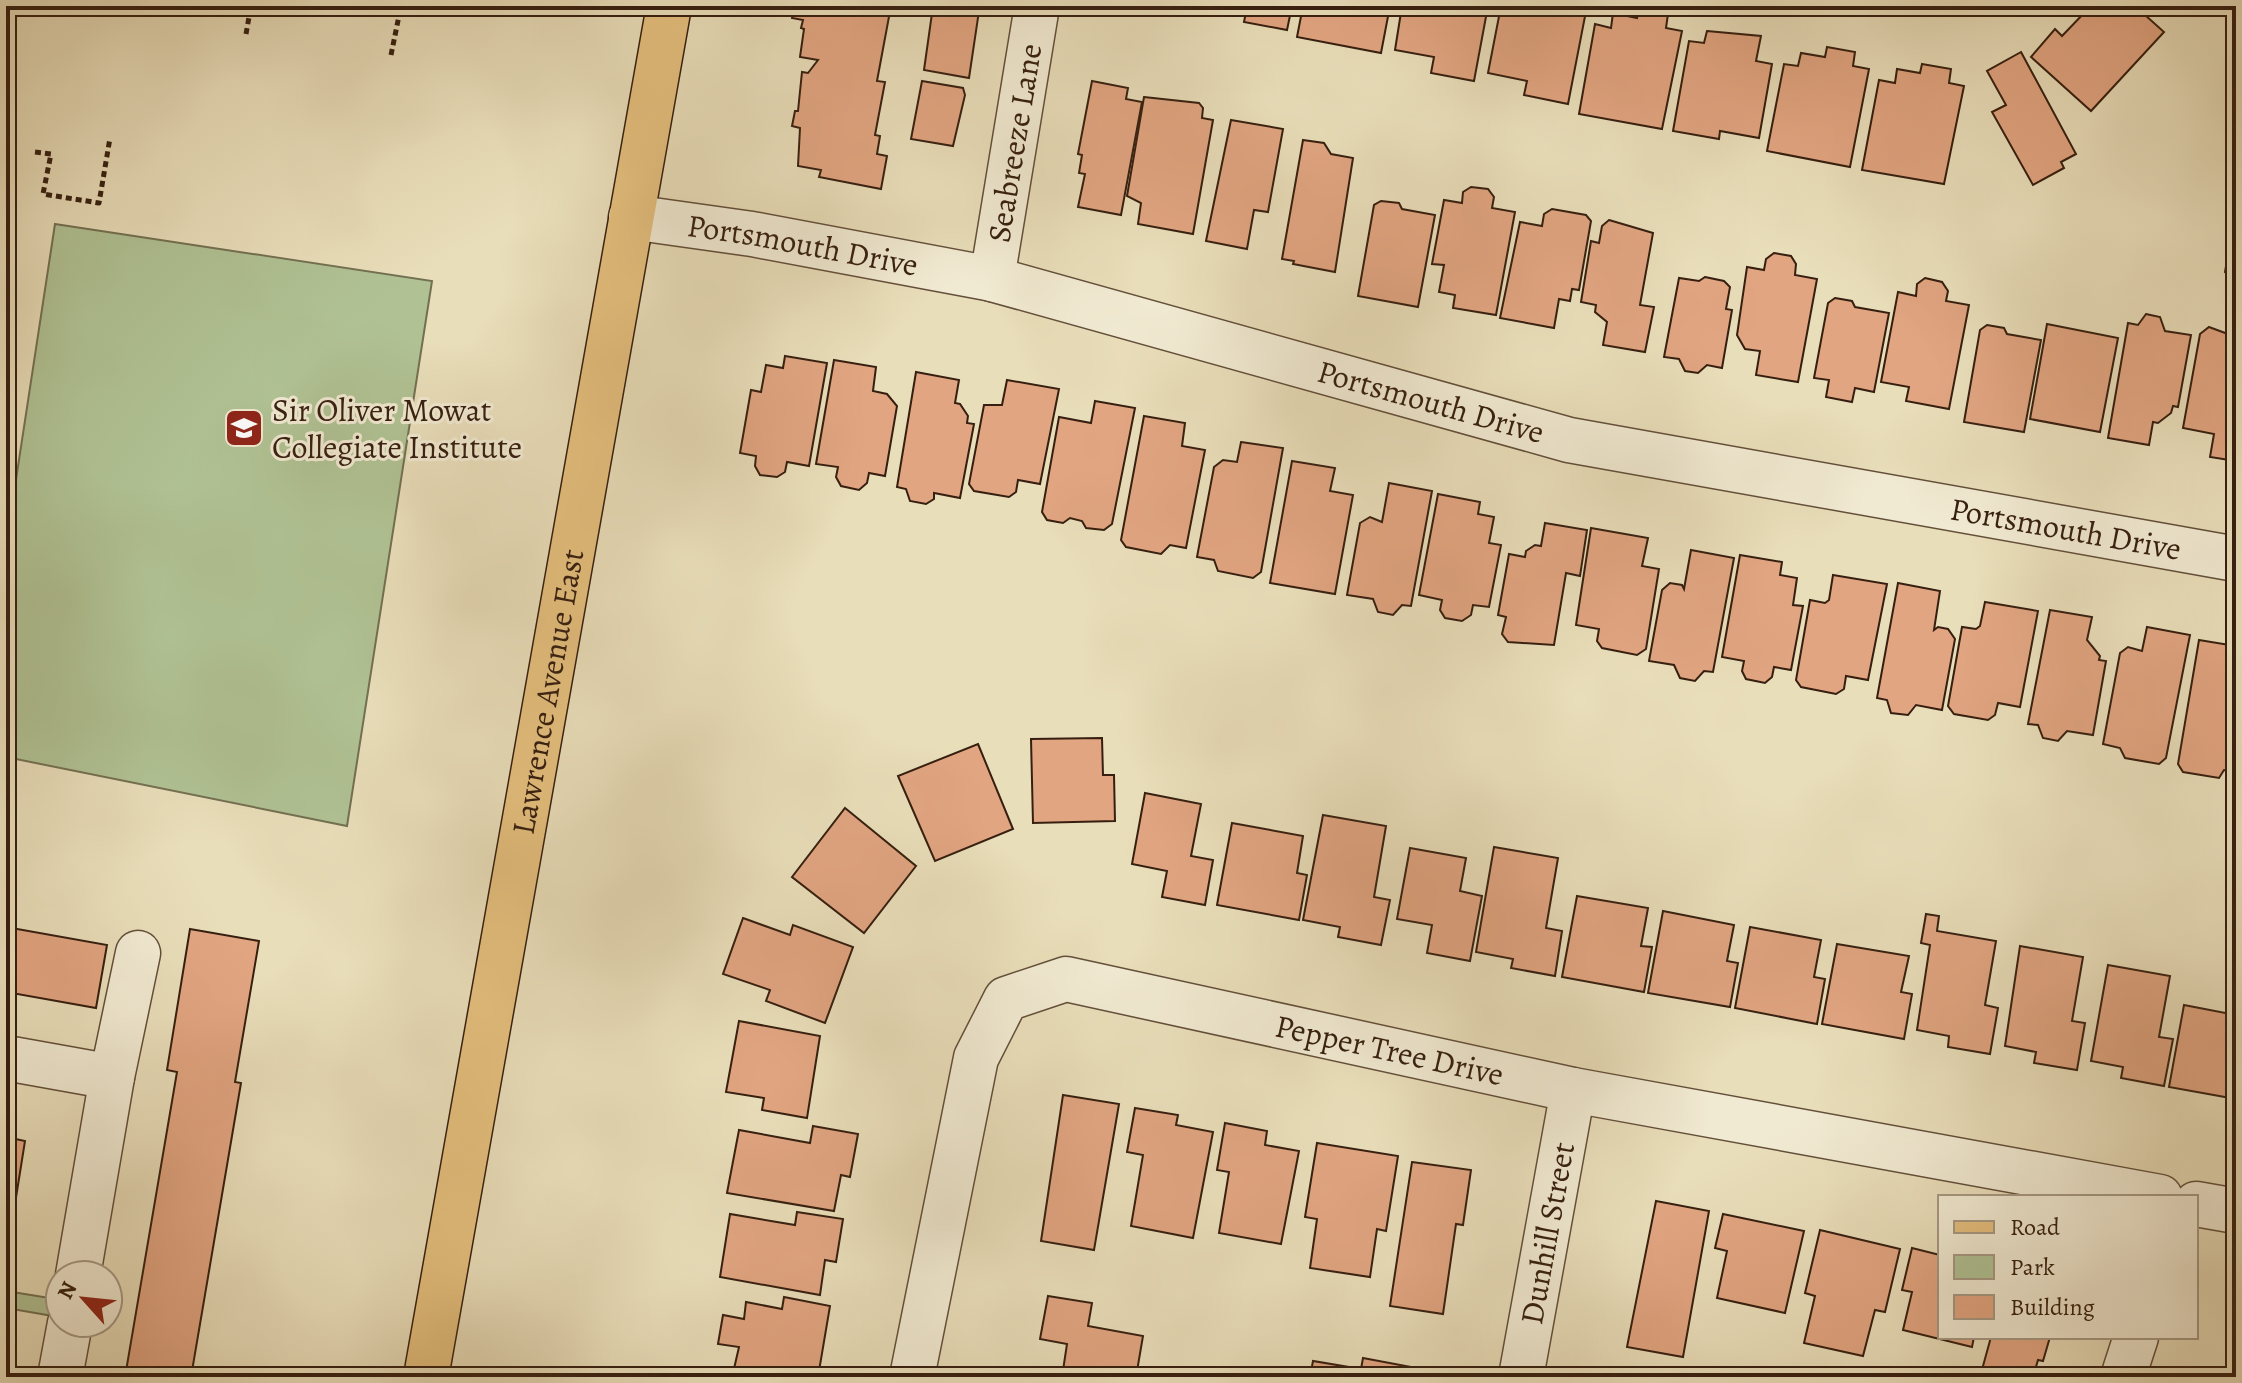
<svg xmlns="http://www.w3.org/2000/svg" width="2242" height="1383" font-family="Alegreya,serif">
<rect width="100%" height="100%" fill="#e9deba"/>
<filter id="stains"><feTurbulence type="fractalNoise" baseFrequency=".0025" numOctaves="4"/><feColorMatrix values="0 0 0 0 .2 0 0 0 0 .09 0 0 0 0 .02 0 0 0 .5 -.17"/></filter>
<radialGradient id="worn" r=".72"><stop offset=".6" stop-color="#630" stop-opacity="0"/><stop offset="1" stop-color="#630" stop-opacity=".3"/></radialGradient>
<g fill="#b0c294" stroke="#737052" stroke-width="2">
<polygon points="55,224 432,281 347,826 6,757 6,545"/>
<polygon points="6,1291 56,1299 53,1316 6,1308"/>
</g>
<g fill="#e1a581" stroke="#361f10" stroke-width="2">
<polygon points="795,6 891,6 877,81 885,82 875,135 880,136 877,154 887,156 881,189 819,177 821,170 798,166 800,128 792,126 795,111 798,111 802,72 808,73 818,60 800,57 804,29 801,28 803,20 792,18"/>
<polygon points="933,6 979,11 969,78 924,70"/>
<polygon points="1244,6 1292,6 1287,30 1244,22 1247,7"/>
<polygon points="1303,6 1390,6 1381,53 1297,37"/>
<polygon points="1402,6 1488,6 1474,81 1431,73 1434,57 1395,50"/>
<polygon points="1501,6 1587,6 1568,104 1524,95 1527,81 1488,73"/>
<polygon points="2080,6 2135,6 2164,32 2091,111 2031,57 2055,29 2062,36 2086,11"/>
<polygon points="1639,8 1668,14 1666,28 1682,31 1662,129 1579,114 1595,24 1611,28 1613,13 1637,18"/>
<polygon points="1707,31 1761,36 1756,61 1772,64 1759,138 1720,131 1719,139 1673,131 1689,41 1704,43"/>
<polygon points="1827,47 1855,52 1853,66 1869,69 1850,167 1767,151 1784,64 1798,66 1801,53 1825,57"/>
<polygon points="2021,52 2076,154 2061,162 2064,168 2033,185 1992,112 2006,105 1987,71"/>
<polygon points="1922,64 1951,69 1949,83 1964,86 1944,184 1862,170 1879,80 1895,83 1897,69 1920,73"/>
<polygon points="922,81 963,88 965,95 953,146 911,139"/>
<polygon points="1092,81 1128,88 1126,99 1142,102 1121,215 1078,207 1085,174 1079,173 1082,155 1078,154"/>
<polygon points="1144,97 1199,103 1203,108 1202,118 1213,120 1193,234 1138,224 1141,203 1127,196"/>
<polygon points="1231,120 1283,129 1268,212 1254,210 1247,249 1206,241"/>
<polygon points="1303,140 1324,143 1331,154 1353,158 1335,272 1293,264 1294,261 1282,259"/>
<polygon points="1471,187 1488,189 1494,197 1492,208 1515,212 1496,315 1453,308 1455,295 1439,292 1444,265 1432,264 1444,200 1462,203 1463,192"/>
<polygon points="1381,201 1399,203 1402,209 1435,215 1418,307 1358,296 1374,205"/>
<polygon points="1552,209 1586,215 1591,221 1579,290 1572,289 1570,301 1559,299 1554,328 1500,318 1520,222 1542,226 1544,214"/>
<polygon points="1609,220 1653,233 1640,305 1654,307 1645,352 1603,345 1607,322 1595,312 1596,305 1581,302 1591,241 1599,243 1602,226"/>
<polygon points="2236,234 2236,281 2225,272 2231,237"/>
<polygon points="1774,253 1791,256 1796,264 1795,275 1817,279 1798,382 1756,375 1760,351 1745,349 1737,335 1747,267 1764,270 1766,259"/>
<polygon points="1705,277 1724,281 1730,287 1726,309 1732,310 1722,368 1707,365 1698,373 1685,371 1679,359 1664,357 1679,278 1699,281"/>
<polygon points="1925,278 1942,282 1948,291 1946,301 1969,305 1949,409 1906,401 1909,387 1881,382 1898,292 1916,296 1917,284"/>
<polygon points="1835,298 1852,301 1855,307 1889,313 1874,392 1855,388 1852,402 1826,397 1829,380 1814,378 1828,303"/>
<polygon points="2146,314 2160,317 2165,331 2191,335 2178,407 2173,406 2171,413 2158,423 2153,422 2149,445 2108,438 2128,323 2138,325"/>
<polygon points="2047,324 2118,338 2100,432 2030,419"/>
<polygon points="1987,325 2004,328 2007,334 2041,340 2024,432 1964,422 1980,330"/>
<polygon points="2209,327 2236,337 2236,461 2210,457 2214,434 2183,428 2200,334"/>
<polygon points="785,356 827,363 809,466 787,462 785,472 777,477 760,475 755,466 756,456 740,453 751,390 761,392 766,365 783,368"/>
<polygon points="834,360 876,367 873,391 887,394 897,406 885,476 869,473 867,483 859,490 841,486 836,477 838,467 816,464"/>
<polygon points="916,372 959,380 955,403 960,404 968,416 967,423 974,424 960,498 934,493 934,499 926,504 910,501 906,489 897,487"/>
<polygon points="1007,380 1059,389 1040,484 1018,480 1016,492 1009,497 974,491 969,484 984,405 1002,405"/>
<polygon points="1095,401 1135,408 1112,524 1104,530 1086,528 1082,521 1070,518 1063,523 1047,520 1042,512 1059,417 1091,423"/>
<polygon points="1144,416 1185,423 1182,446 1205,450 1186,548 1170,545 1161,554 1126,547 1121,540"/>
<polygon points="1241,442 1283,448 1261,572 1253,578 1218,571 1214,560 1197,557 1214,467 1223,460 1237,462"/>
<polygon points="1292,461 1335,468 1330,491 1353,495 1335,594 1270,583"/>
<polygon points="1389,483 1432,491 1411,606 1402,605 1393,615 1378,612 1373,599 1347,595 1360,523 1370,517 1382,522"/>
<polygon points="1438,494 1480,502 1478,514 1494,517 1489,543 1501,545 1489,607 1473,605 1471,615 1462,621 1445,618 1440,610 1442,600 1419,595"/>
<polygon points="1545,523 1587,530 1580,576 1566,573 1554,645 1508,642 1502,634 1506,617 1498,615 1509,554 1525,557 1526,551 1535,545 1541,546"/>
<polygon points="1591,528 1648,538 1642,566 1659,569 1646,649 1637,655 1602,648 1597,641 1599,629 1576,625"/>
<polygon points="1691,550 1734,558 1713,672 1704,671 1695,681 1680,678 1674,665 1649,661 1662,590 1670,583 1682,585 1684,589"/>
<polygon points="1740,555 1782,562 1780,575 1797,578 1793,605 1803,606 1791,670 1774,667 1772,677 1765,683 1746,679 1742,671 1744,661 1722,657"/>
<polygon points="1833,575 1887,584 1868,680 1846,676 1844,689 1836,694 1801,687 1796,680 1810,600 1825,603 1829,600"/>
<polygon points="1898,583 1940,591 1934,630 1938,627 1948,629 1955,639 1942,710 1916,705 1908,715 1891,713 1887,700 1877,698"/>
<polygon points="1985,602 2038,611 2020,707 1998,703 1995,715 1988,720 1954,714 1948,706 1962,627 1976,629 1980,626"/>
<polygon points="2050,610 2092,617 2087,640 2100,656 2099,660 2106,661 2093,735 2067,731 2058,741 2043,738 2038,725 2028,724"/>
<polygon points="2147,627 2190,635 2166,758 2159,764 2125,758 2120,748 2103,744 2120,653 2128,647 2142,651"/>
<polygon points="2199,640 2236,646 2236,772 2224,770 2219,778 2183,772 2178,764"/>
<polygon points="1102,738 1103,775 1114,775 1115,821 1033,823 1031,739"/>
<polygon points="978,744 1013,829 935,861 898,776"/>
<polygon points="1145,793 1201,804 1191,856 1213,860 1205,905 1162,897 1167,871 1132,864"/>
<polygon points="845,808 916,866 864,933 792,877"/>
<polygon points="1323,815 1386,826 1374,897 1390,900 1381,945 1338,937 1340,927 1303,920"/>
<polygon points="1232,823 1303,836 1297,873 1307,875 1299,920 1217,905"/>
<polygon points="1494,847 1558,858 1546,928 1562,931 1555,976 1511,968 1513,959 1476,952"/>
<polygon points="1410,848 1466,858 1460,891 1482,896 1470,961 1427,953 1432,925 1397,919"/>
<polygon points="1577,896 1648,908 1641,946 1652,947 1644,992 1562,977"/>
<polygon points="1663,911 1734,925 1727,961 1738,963 1730,1007 1648,993"/>
<polygon points="1926,914 1939,916 1937,931 1996,941 1985,1005 1998,1008 1990,1054 1948,1047 1949,1036 1917,1030 1930,945 1921,943"/>
<polygon points="743,918 790,935 793,925 853,947 825,1023 766,1001 770,990 723,974"/>
<polygon points="6,927 107,945 96,1008 6,992"/>
<polygon points="1750,927 1821,940 1814,977 1825,979 1817,1024 1735,1008"/>
<polygon points="190,929 259,941 235,1082 241,1083 191,1377 125,1377 177,1072 167,1070"/>
<polygon points="1837,944 1909,956 1901,992 1912,994 1904,1039 1822,1024"/>
<polygon points="2020,946 2083,957 2072,1021 2085,1023 2077,1070 2034,1063 2036,1052 2005,1046"/>
<polygon points="2108,965 2170,976 2159,1037 2173,1039 2164,1086 2121,1078 2123,1067 2091,1061"/>
<polygon points="2184,1005 2236,1015 2236,1099 2169,1087"/>
<polygon points="739,1021 820,1036 807,1118 762,1110 764,1098 726,1092"/>
<polygon points="1063,1095 1119,1104 1094,1250 1041,1241"/>
<polygon points="1135,1108 1178,1115 1176,1125 1213,1132 1193,1238 1131,1226 1143,1155 1127,1152"/>
<polygon points="1225,1123 1267,1131 1265,1145 1299,1151 1281,1244 1219,1233 1229,1172 1217,1170"/>
<polygon points="813,1126 858,1134 850,1177 841,1175 834,1211 727,1193 739,1130 810,1143"/>
<polygon points="6,1137 25,1141 15,1204 6,1203"/>
<polygon points="1317,1143 1398,1156 1386,1231 1377,1229 1370,1277 1310,1268 1317,1219 1305,1217"/>
<polygon points="1412,1162 1471,1170 1463,1225 1456,1224 1443,1314 1390,1306"/>
<polygon points="1656,1201 1709,1211 1683,1357 1627,1347"/>
<polygon points="797,1212 843,1219 836,1262 825,1260 820,1295 720,1277 730,1214 795,1225"/>
<polygon points="1723,1214 1804,1231 1785,1313 1717,1298 1727,1251 1715,1248"/>
<polygon points="1820,1230 1900,1249 1885,1312 1875,1310 1863,1356 1804,1343 1815,1296 1805,1293"/>
<polygon points="1912,1248 1940,1255 1940,1337 1974,1337 1972,1347 1903,1330 1912,1292 1902,1290"/>
<polygon points="1048,1296 1092,1303 1088,1326 1143,1336 1136,1377 1062,1377 1067,1344 1040,1339"/>
<polygon points="784,1297 830,1306 818,1377 755,1377 733,1373 739,1347 718,1344 723,1315 744,1319 746,1302 782,1309"/>
<polygon points="1991,1337 2050,1337 2043,1361 2038,1360 2033,1377 1980,1377"/>
<polygon points="1363,1358 1427,1370 1425,1377 1310,1377 1313,1361 1361,1369"/>
</g>
<g fill="none" stroke-linecap="round" stroke-linejoin="round">
<g stroke="#634f3a" stroke-width="47">
<g id="minor">
<path id="s1" d="M 631,217 L 752,234 L 992,279 L 1569,440 L 2236,559"/>
<path id="s2" d="M 992,279 L 1037,6"/>
<polyline points="6,1058 112,1077 78,1275"/>
<polyline points="112,1077 138,953"/>
<polyline points="2196,1204 2236,1211"/>
<polyline points="60,1377 70,1323"/>
<path id="s3" d="M 912,1377 L 976,1058 L 1006,999 L 1066,979 L 1573,1090 L 2160,1197"/>
<path id="s4" d="M 1521,1377 L 1573,1090"/>
<polyline points="2123,1377 2136,1337"/>
</g>
</g>
<g stroke="#361f10" stroke-width="47">
<g id="major">
<path id="s5" d="M 426,1377 L 669,6"/>
</g>
</g>
<g stroke="#361f10" stroke-width="5" stroke-dasharray="6 4" stroke-linecap="butt">
<polyline points="246,34 251,6"/>
<polyline points="391,55 401,6"/>
<polyline points="35,152 51,154 43,194 99,203 110,138"/>
</g>
<use href="#minor" stroke="#f1ead2" stroke-width="44"/>
<use href="#major" stroke="#e4bf7d" stroke-width="44"/>
</g>
<defs>
<g id="school-square" transform="scale(2)"><rect x="-9" y="-9" width="18" height="18" rx="4" fill="#8f2418" stroke="#f1ead2"/><path d="M0-5L7-2L0 1L-7-2ZM-4 1L0 2.5L4 1V4Q0 6-4 4Z" fill="#fff"/></g>
</defs>
<g fill-rule="evenodd">
<use href="#school-square" x="244" y="428"/>
</g>
<g text-anchor="middle" dominant-baseline="central" stroke-width="6" stroke-linejoin="round" paint-order="stroke">
<g font-size="32" fill="#361f10" stroke="#f1ead2">
<text stroke="none"><textPath href="#s2" startOffset="138">Seabreeze Lane</textPath></text>
<text stroke="none"><textPath href="#s1" startOffset="174">Portsmouth Drive</textPath></text>
<text stroke="none"><textPath href="#s1" startOffset="822">Portsmouth Drive</textPath></text>
<text stroke="none"><textPath href="#s1" startOffset="1470">Portsmouth Drive</textPath></text>
<text stroke="none"><textPath href="#s5" startOffset="696">Lawrence Avenue East</textPath></text>
<text stroke="none"><textPath href="#s3" startOffset="786">Pepper Tree Drive</textPath></text>
<text stroke="none"><textPath href="#s4" startOffset="146">Dunhill Street</textPath></text>
</g>
<g font-size="32" fill="#361f10" stroke="#f1ead2" text-anchor="start">
<text x="272" y="410">Sir Oliver Mowat<tspan x="272" dy="37">Collegiate Institute</tspan></text>
</g>
</g>
<rect width="2242" height="1383" fill="none" stroke="#e9deba" stroke-width="32"/>
<rect x="8" y="8" width="2226" height="1367" fill="none" stroke="#361f10" stroke-width="4"/>
<rect x="16" y="16" width="2210" height="1351" fill="none" stroke="#361f10" stroke-width="2"/>
<rect x="1938" y="1195" width="260" height="144" fill="#f1ead2" stroke="#a69984" stroke-width="2"/>
<rect x="1954" y="1221" width="40" height="12" fill="#e4bf7d" stroke="#a69984" stroke-width="2"/>
<text x="2010" y="1235" font-size="24" fill="#361f10">Road</text>
<rect x="1954" y="1255" width="40" height="24" fill="#b0c294" stroke="#a69984" stroke-width="2"/>
<text x="2010" y="1275" font-size="24" fill="#361f10">Park</text>
<rect x="1954" y="1295" width="40" height="24" fill="#e1a581" stroke="#a69984" stroke-width="2"/>
<text x="2010" y="1315" font-size="24" fill="#361f10">Building</text>
<g transform="translate(84 1299) rotate(297)"><circle r="38" fill="#f1ead2" stroke="#a69984" stroke-width="2"/>
<path d="M0-6L14 30L0 20L-14 30Z" fill="#8f2418"/>
<text y="-12" font-size="22" font-weight="bold" text-anchor="middle" fill="#361f10">N</text>
</g>
<rect width="100%" height="100%" filter="url(#stains)"/>
<rect width="100%" height="100%" fill="url(#worn)"/>
</svg>
